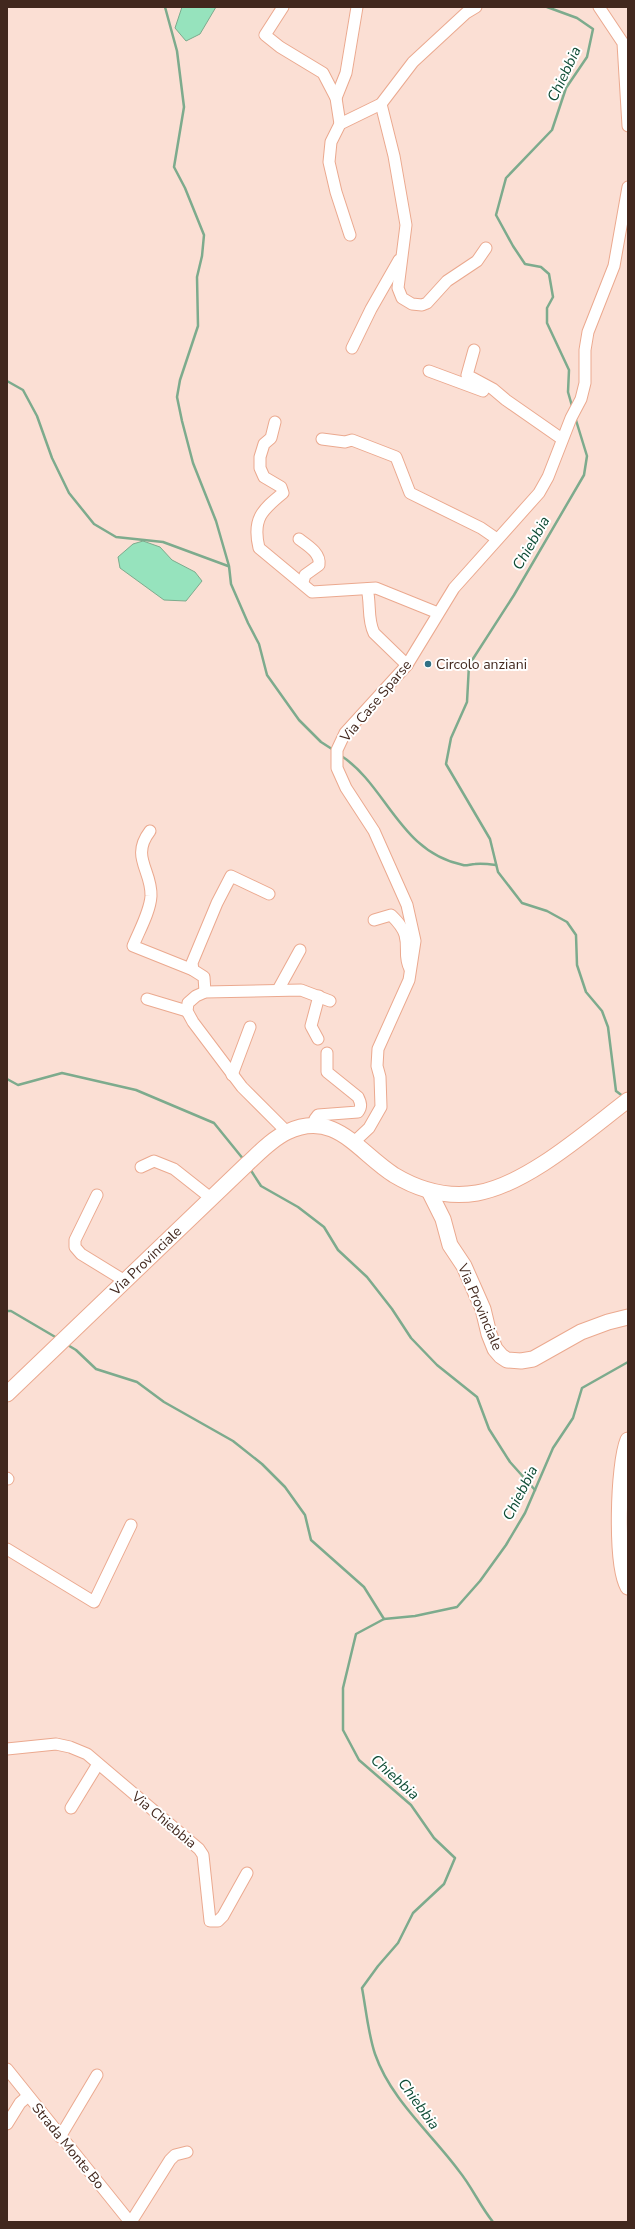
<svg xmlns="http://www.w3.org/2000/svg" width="635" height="2229" font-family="'Nunito Sans',sans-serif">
<rect width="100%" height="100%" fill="#fbdfd4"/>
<g fill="#96e3bd" stroke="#7dab8d">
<polygon points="182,7 216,7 200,34 186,41 175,28"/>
<polygon points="143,541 160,547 172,560 195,572 202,581 186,601 164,600 120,568 118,557 133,544"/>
</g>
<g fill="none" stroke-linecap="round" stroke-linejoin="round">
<g stroke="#7dab8d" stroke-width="2.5">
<polyline points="165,7 177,51 184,107 174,167 185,188 204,235 202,256 197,277 198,326 180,380 177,397 182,421 193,463 216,521 229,566 231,584 248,623 259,644 267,675 299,720 321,742 335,751"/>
<polyline points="547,7 577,18 593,29 587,57 566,88 552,130 506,178 496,215 513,246 525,264 541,267 549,274 553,297 547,308 547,323 569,370 568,392 572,406"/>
<polyline points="7,381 23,390 37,416 52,458 69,493 94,524 116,537 163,542 228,566"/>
<polyline points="575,417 587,456 584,475 514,595 469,665 467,702 451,738 446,764 490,839 498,872 522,903 547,911 567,922 576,935 577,965 586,992 602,1011 608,1027 616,1091 624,1097"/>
<path d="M 340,755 C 387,785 399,852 463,865 C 466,866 471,864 475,864 C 481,863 489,864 496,865"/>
<polyline points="7,1079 18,1085 62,1073 136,1090 214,1123 244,1160"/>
<polyline points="250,1169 261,1186 298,1207 324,1227 338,1250 367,1277 392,1309 411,1338 437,1365 477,1397 489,1429 510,1462 535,1490"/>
<polyline points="7,1311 11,1311 57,1338"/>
<polyline points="66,1344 76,1350 96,1369 137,1382 164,1402 233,1441 262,1464 285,1487 305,1515 311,1540 364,1587 384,1619"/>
<path d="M 493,2222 C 480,2206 472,2187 459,2171 C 431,2133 391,2100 375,2054 C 368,2033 366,2009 362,1988 L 378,1966 L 398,1943 L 413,1913 L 444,1884 L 455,1858 L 434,1838 L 411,1805 L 359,1760 L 343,1730 L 343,1688 L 356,1634 L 384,1619 L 415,1616 L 457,1607 L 480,1581 L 506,1545 L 525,1513 L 553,1448 L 573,1418 L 582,1388 L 628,1362"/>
</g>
<g stroke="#eba98f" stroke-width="13">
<g id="street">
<polyline points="283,7 265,35 280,47 323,73 336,98 340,124"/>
<polyline points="599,7 623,43 628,126"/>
<polyline points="336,98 346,73 357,7"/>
<polyline points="381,104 394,156 406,225 398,288 402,298 412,304 422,305 427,303 447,281 477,261 486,248"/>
<polyline points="350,235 336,192 329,162 331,142 340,124 381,104 413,62 466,13 476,7"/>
<polyline points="352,348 371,309 399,260"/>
<polyline points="474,350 467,375 493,389 506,400 562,439"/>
<polyline points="429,371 483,391"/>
<path d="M 275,422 L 271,438 L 264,444 L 260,457 L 260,468 L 264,477 L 281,487 L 283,493 C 262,510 252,519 259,548 L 312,592 L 376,588 L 438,613"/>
<polyline points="322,439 345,442 352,440 396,457 410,493 481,528 497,539"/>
<path d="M 299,539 C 307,545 321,553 319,565 L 305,575 L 303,582"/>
<path d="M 367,589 C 371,603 367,619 374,633 L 407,665"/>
<path d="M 150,831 C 130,857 152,870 151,896 C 150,912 139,931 133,946 L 193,970"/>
<path d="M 374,920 L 391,915 C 397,921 403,927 405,935 C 409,949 403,955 410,969"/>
<polyline points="278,990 300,950"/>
<polyline points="205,992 204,977 193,970 192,963 217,903 231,876 269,894"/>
<polyline points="147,999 187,1011"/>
<polyline points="318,1039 311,1026 319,996"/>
<polyline points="232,1075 250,1027"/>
<path d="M 315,1125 L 315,1119 L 318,1115 L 358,1112 C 362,1107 361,1103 358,1097 L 327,1072 L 327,1053"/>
<polyline points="287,1132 242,1087 193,1022 187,1011 188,1003 196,996 205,992 301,990 330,1001"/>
<polyline points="353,1143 369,1128 381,1107 380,1077 377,1066 378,1049 409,980 415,941 407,905 374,831 346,788 337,768 337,750 345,733 407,665 454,588 539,493 548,477 571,418 581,399 585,383 585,350 588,332 614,266 628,187"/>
<polyline points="141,1167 154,1161 174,1169 212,1199"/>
<polyline points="97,1195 75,1240 75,1247 81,1254 125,1281"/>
<polyline points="7,1478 8,1479"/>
<polyline points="7,1549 94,1602 131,1525"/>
<polyline points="7,1749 56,1744 70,1747 87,1754 199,1849 203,1855 210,1921 218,1921 223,1916 247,1873"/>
<polyline points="71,1808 98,1764"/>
<polyline points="7,2069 130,2222"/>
<polyline points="7,2124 20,2103 28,2096"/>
<polyline points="60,2137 97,2075"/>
<polyline points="131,2222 170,2160 175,2155 187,2152"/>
</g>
</g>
<g stroke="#eba98f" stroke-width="17">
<g id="secondary">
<polyline points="429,1191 443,1219 450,1245 464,1266 483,1309 489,1334 495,1349 501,1356 507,1360 521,1361 533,1359 581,1332 608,1322 628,1317"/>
<path d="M 7,1394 L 247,1164 C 259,1153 272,1139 287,1132 C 335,1109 358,1152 394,1175 C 419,1190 447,1198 477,1193 C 528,1184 587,1131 628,1100"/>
<path d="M 628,1440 C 618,1464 615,1564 628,1587"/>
</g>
</g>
<use href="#street" stroke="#fff" stroke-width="11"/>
<use href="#secondary" stroke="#fff" stroke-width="15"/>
</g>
<circle fill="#317185" stroke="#fff" stroke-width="1.5" cx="428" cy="664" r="4"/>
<g text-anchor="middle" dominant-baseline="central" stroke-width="4" stroke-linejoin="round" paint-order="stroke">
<g font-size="14" fill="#42281e" stroke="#fff" text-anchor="start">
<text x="436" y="664">Circolo anziani</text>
</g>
<g font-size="14" fill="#42281e" stroke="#fff">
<text transform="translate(376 701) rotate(-50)">Via Case Sparse</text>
<text transform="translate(146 1261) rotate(-44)">Via Provinciale</text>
<text transform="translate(480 1307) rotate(67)">Via Provinciale</text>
<text transform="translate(164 1820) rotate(40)">Via Chiebbia</text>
<text transform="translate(68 2146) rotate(51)">Strada Monte Bo</text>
</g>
<g font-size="15" font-style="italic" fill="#0e4c35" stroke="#fff">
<text transform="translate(564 74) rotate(-65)">Chiebbia</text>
<text transform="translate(531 543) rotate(-60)">Chiebbia</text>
<text transform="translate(520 1493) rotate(-63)">Chiebbia</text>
<text transform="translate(395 1777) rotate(42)">Chiebbia</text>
<text transform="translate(419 2104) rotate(54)">Chiebbia</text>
</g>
</g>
<rect width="635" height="2229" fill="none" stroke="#42281e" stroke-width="16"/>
</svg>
